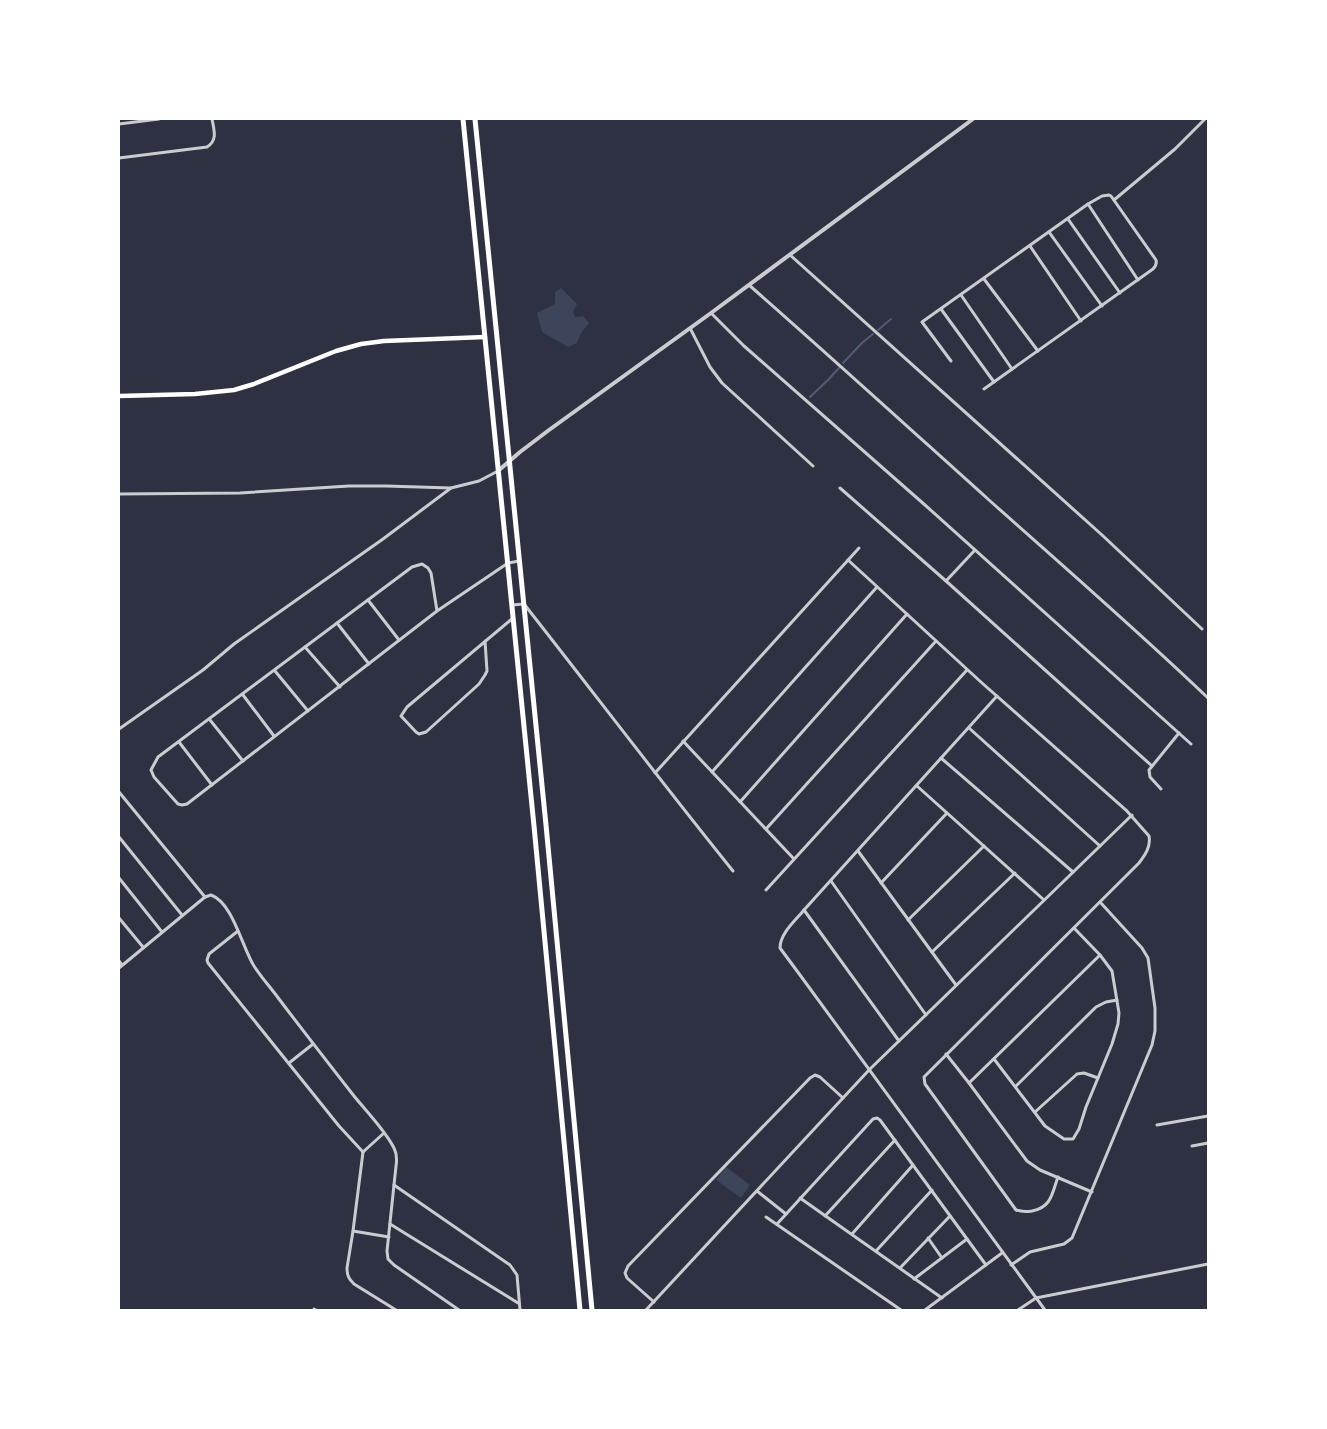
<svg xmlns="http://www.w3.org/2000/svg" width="1327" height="1429" font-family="Merriweather,serif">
<rect width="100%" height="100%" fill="#2d3142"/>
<g fill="#3c4559">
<polygon points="561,288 577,304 573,312 575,317 583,316 589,323 581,333 577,343 568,347 542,332 537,313 555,304 555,292"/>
<polygon points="726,1167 750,1185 741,1198 716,1180"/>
</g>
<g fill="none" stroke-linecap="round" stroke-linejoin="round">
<g stroke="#4f5d75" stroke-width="2">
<polyline points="878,330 891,319"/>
<polyline points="843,363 862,343 873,334"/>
<polyline points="810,397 828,380 839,368"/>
</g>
<g stroke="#caccd0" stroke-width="3">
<polyline points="119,124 159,119"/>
<path d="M 119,158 L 207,147 C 218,140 214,130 212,119"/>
<polyline points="1114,200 1175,149 1205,119"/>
<polyline points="1088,204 1138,280"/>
<polyline points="1068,219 1120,293"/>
<polyline points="1049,232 1102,306"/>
<polyline points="1030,246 1081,321"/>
<polyline points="790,255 1102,535 1202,629"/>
<polyline points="984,279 1038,351"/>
<path d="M 749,285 C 830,356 909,428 989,500 C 1062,565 1137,630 1208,698"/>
<polyline points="961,295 1012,369"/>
<polyline points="941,309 994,382"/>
<polyline points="711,313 744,346 925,505 1191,744"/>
<polyline points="690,328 710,367 722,383 813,466"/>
<path d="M 951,361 L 922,322 L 1088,204 L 1102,196 L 1109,195 L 1111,196 L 1156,260 C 1157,264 1156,266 1153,269 L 984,389"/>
<polyline points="840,488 946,581 1152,766"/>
<polyline points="119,494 240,493 349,486 386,486 451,488 479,481 498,471"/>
<path d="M 848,560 L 982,683 L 1126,810 L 1149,836 C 1151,847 1145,855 1139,863 L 924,1077 L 925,1084 L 1016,1210 C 1022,1212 1026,1212 1032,1211 C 1052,1207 1052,1193 1058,1177"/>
<polyline points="946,581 975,550"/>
<polyline points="368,600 399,640"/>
<path d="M 512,605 L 524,604 C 594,693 662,783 733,871"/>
<polyline points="437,611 431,573 428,568 422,564 412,567 158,757 151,770 154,777 178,804 182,805 187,804 437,611 508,563 519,561"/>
<polyline points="337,623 369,664"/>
<polyline points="485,641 487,671 485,675 479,684 426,732 419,734 416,732 401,716 407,707 513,618"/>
<polyline points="305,647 340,687"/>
<polyline points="275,671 308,711"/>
<polyline points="243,695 274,736"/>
<path d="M 997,696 L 804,910 C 796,920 780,933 780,948 L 800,975 L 1045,1310"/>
<polyline points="210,720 243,761"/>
<polyline points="969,728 1100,846"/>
<polyline points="119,729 203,670 234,644 383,539 451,488"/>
<polyline points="683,741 794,859"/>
<polyline points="179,742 212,785"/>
<polyline points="941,758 1073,872"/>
<polyline points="712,772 877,587"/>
<polyline points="655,773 859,548"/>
<polyline points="917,786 1044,900"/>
<polyline points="1161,789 1150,777 1149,770 1179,733"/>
<polyline points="119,792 205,897"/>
<polyline points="740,802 907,614"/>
<polyline points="766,829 936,641"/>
<polyline points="119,837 182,915"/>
<polyline points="858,851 956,985"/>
<polyline points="119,878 162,932"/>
<polyline points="831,881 926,1015"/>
<polyline points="881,883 947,813"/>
<polyline points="766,890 967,670"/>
<polyline points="804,910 899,1041"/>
<polyline points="119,918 143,947"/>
<polyline points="908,920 984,846"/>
<polyline points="238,931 209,954 207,960 208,963 339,1126 363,1152"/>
<polyline points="932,952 1015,873"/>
<polyline points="119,961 122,965"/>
<path d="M 119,968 L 205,897 L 211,895 C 233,903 242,947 254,966 C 261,977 271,988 279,999 C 304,1032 329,1064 354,1096 C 367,1112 385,1130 394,1148 C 397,1154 397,1160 396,1166 L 387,1251 L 388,1259 L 394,1265 L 459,1310"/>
<polyline points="946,1054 969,1083 1027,1161 1040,1170 1092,1192"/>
<polyline points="994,1059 1045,1126 1064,1139 1073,1139 1079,1129 1086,1107 1112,1044 1118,1024 1119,1013 1112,971 1100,955 1074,928"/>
<polyline points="289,1063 313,1044"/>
<polyline points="969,1083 1100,955"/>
<polyline points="1016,1086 1096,1007 1106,1002 1117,1000"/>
<polyline points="1035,1112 1077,1074 1084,1073 1098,1078"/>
<polyline points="1157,1125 1208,1116"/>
<polyline points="1192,1146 1208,1143"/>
<path d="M 363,1152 L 353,1231 L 347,1268 C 347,1276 349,1279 354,1284 L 396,1310"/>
<polyline points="363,1152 384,1133"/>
<polyline points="394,1185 510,1265 517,1275 520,1310"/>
<polyline points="757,1191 786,1214"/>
<polyline points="800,1198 942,1298"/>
<polyline points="825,1216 895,1140"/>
<polyline points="766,1217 901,1310"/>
<polyline points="390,1224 518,1303"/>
<polyline points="777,1224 873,1119 877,1118 880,1120 986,1265"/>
<polyline points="353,1231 389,1237"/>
<polyline points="852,1234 913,1165"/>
<polyline points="928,1238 942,1258"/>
<polyline points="876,1251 932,1190"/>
<polyline points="1011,1265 1030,1252 1064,1244 1072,1238 1152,1045 1155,1031 1155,1008 1148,958 1142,948 1100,902"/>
<polyline points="900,1268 950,1216"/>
<polyline points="914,1279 967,1239"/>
<polyline points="654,1302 627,1278 625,1273 628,1266 810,1078 815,1075 820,1077 843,1098"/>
<polyline points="314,1309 316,1310"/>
<polyline points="646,1310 869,1070 1132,815"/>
<polyline points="925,1310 1002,1253"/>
<polyline points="1018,1310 1036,1298 1208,1264"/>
</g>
<polyline stroke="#caccd0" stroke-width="4" points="498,471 520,452 549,430 711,313 973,119"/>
<polyline stroke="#fff" stroke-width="4.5" points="119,396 195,394 234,390 254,384 336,351 361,344 384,341 485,337"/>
<g stroke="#fff" stroke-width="5">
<polyline points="463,119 534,826 580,1310"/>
<polyline points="475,119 546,825 592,1310"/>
</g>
</g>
<rect width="1327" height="1429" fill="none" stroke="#ffffff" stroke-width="240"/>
</svg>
